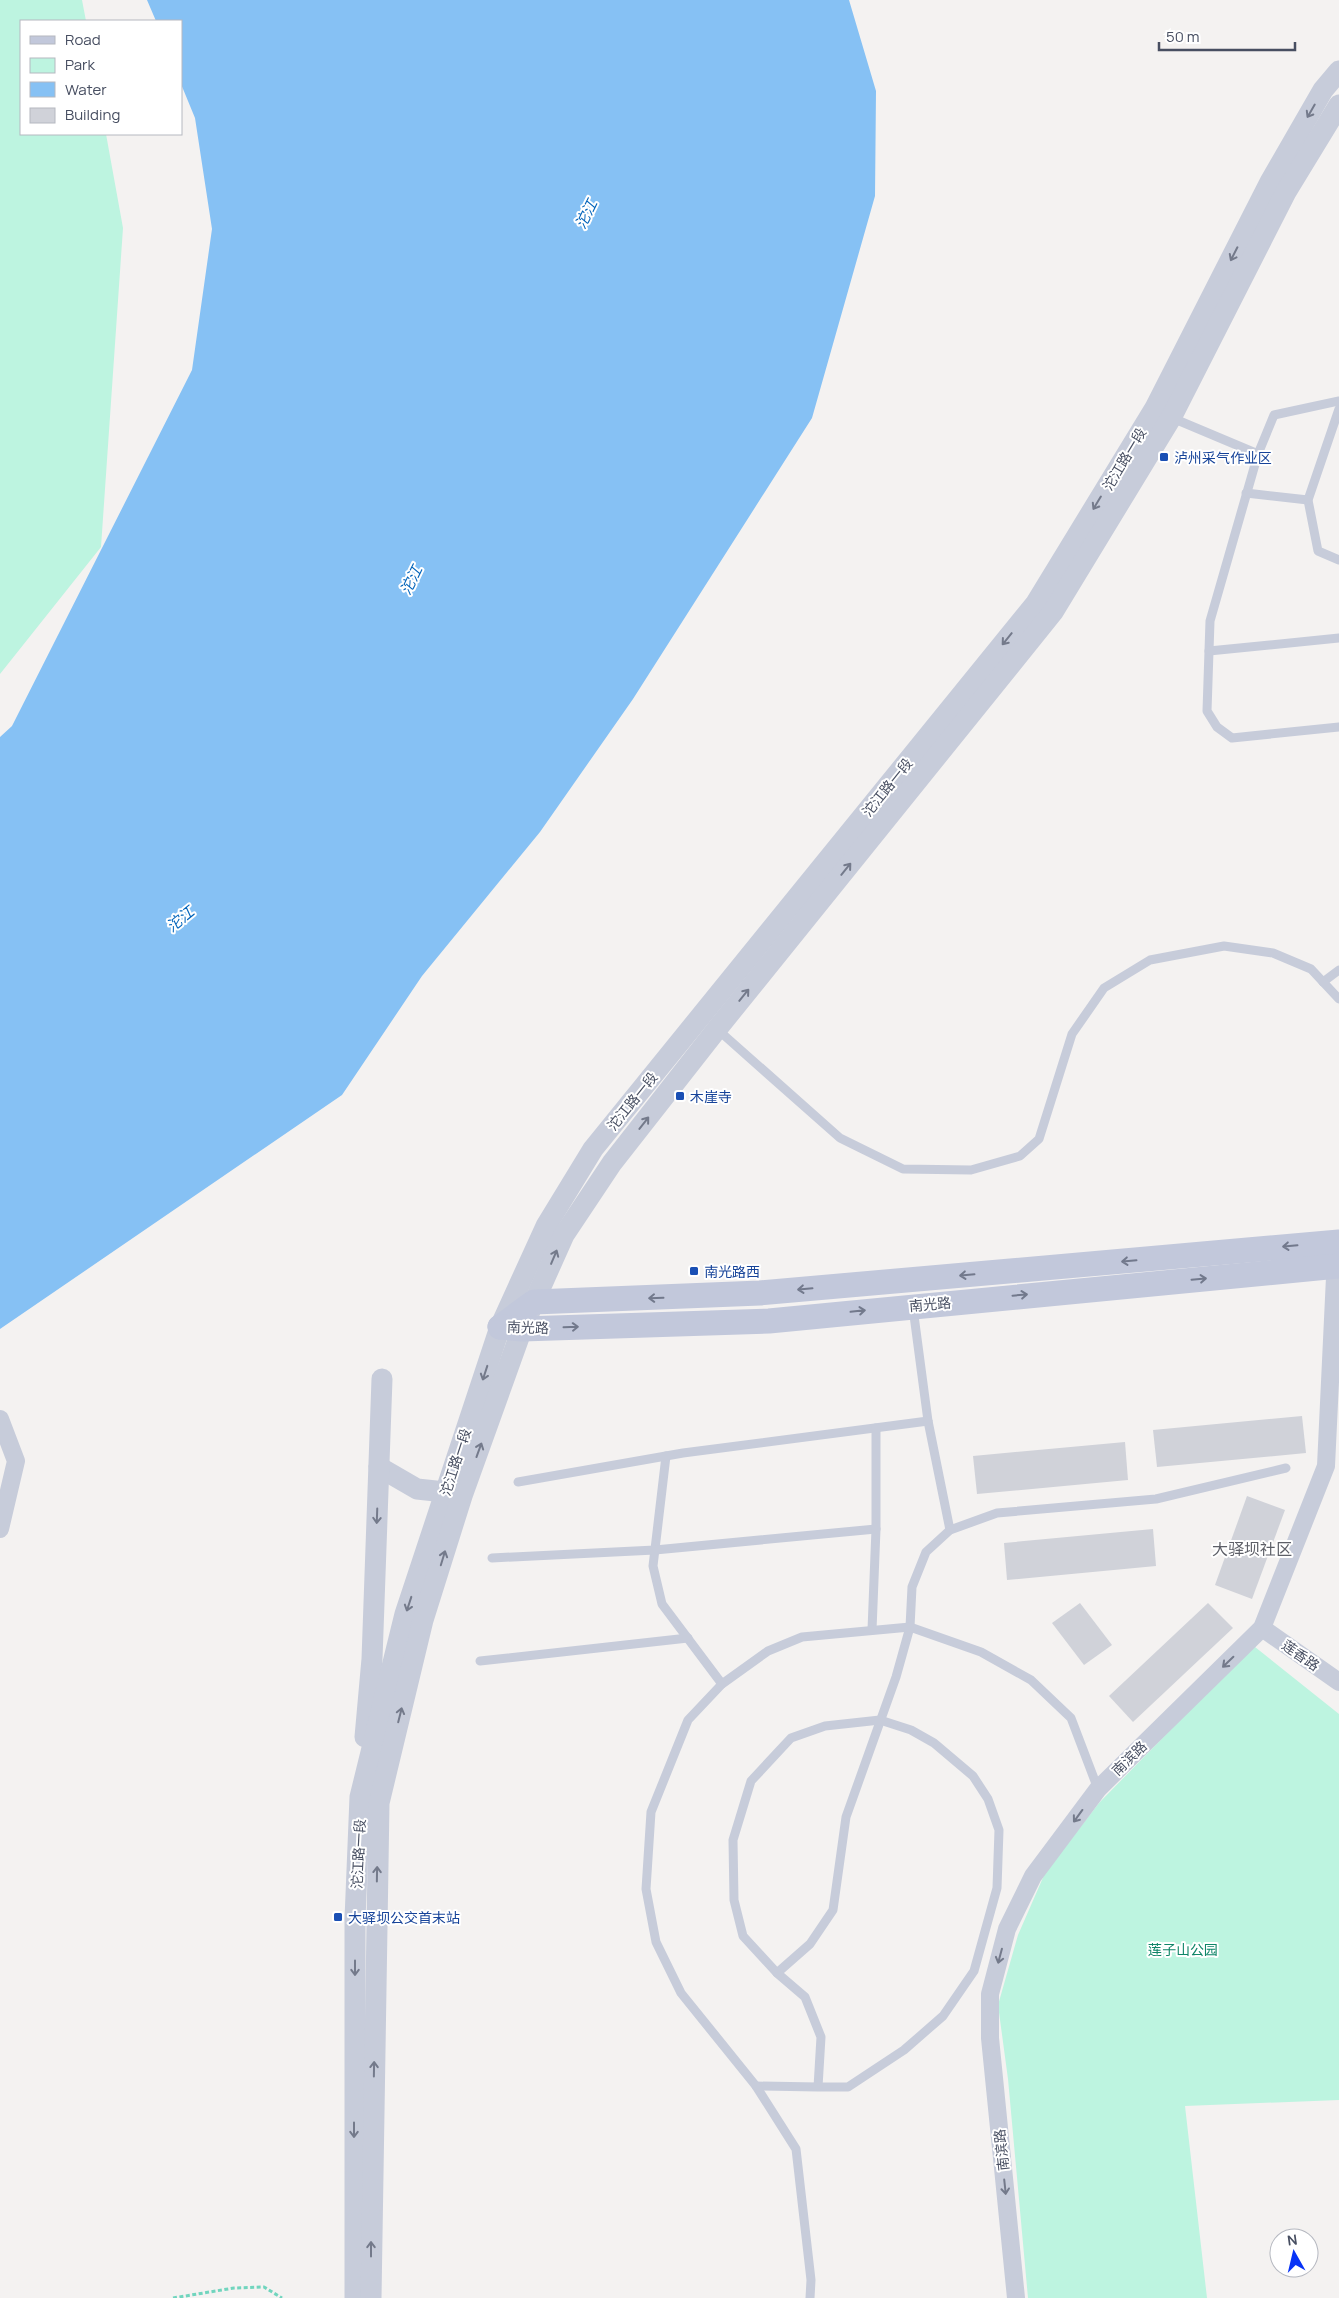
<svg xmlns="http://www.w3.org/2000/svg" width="1339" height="2298" font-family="Manrope,'Noto Sans SC',sans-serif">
<rect width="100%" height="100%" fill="#f4f2f1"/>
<g fill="#bdf4e0">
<polygon points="0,0 82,0 86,21 21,21 21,134 106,134 123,228 101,547 0,674"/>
<polygon points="1255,1647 1339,1714 1339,2100 1185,2106 1207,2298 1028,2298 1008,2079 998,2005 1018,1935 1045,1873 1099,1803 1231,1668"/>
</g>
<polygon fill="#86c1f4" points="147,0 849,0 876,91 875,196 812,418 633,699 540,832 422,976 342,1095 0,1329 0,737 12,726 192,370 212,229 195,118 181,84 181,21 156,21"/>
<g fill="#d0d2d9">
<polygon points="1302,1416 1306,1453 1157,1467 1153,1430"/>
<polygon points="1125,1442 1128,1480 977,1494 973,1456"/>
<polygon points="1247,1496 1285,1510 1252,1599 1215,1585"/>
<polygon points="1153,1529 1156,1566 1007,1580 1004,1543"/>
<polygon points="1080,1603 1112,1645 1084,1665 1052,1623"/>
<polygon points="1208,1603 1233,1628 1133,1722 1109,1696"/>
</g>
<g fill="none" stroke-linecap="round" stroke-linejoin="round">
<polyline stroke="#71d5be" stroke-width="3" stroke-dasharray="4 2.5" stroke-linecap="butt" points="173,2298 234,2288 264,2287 282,2298"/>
<g stroke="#c7ccda" stroke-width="9">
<polyline points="1339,409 1308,500 1318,551 1339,560"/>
<polyline points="1170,417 1258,454 1210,621 1207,711 1217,727 1232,738 1339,727"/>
<polyline points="1258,454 1274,415 1339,401"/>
<polyline points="1246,493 1308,500"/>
<polyline points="1209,651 1339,638"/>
<polyline points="1323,982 1339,970"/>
<polyline points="717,1029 840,1138 903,1169 971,1170 1020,1156 1039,1139 1072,1034 1104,988 1150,960 1224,946 1273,953 1311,969 1339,999"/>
<polyline points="913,1308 928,1421 950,1530"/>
<polyline points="666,1456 653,1566 662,1604 722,1684"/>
<polyline points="518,1482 683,1453 928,1421"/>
<polyline points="492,1558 655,1550 876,1529"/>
<polyline points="872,1630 876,1529 876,1428"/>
<polyline points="480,1661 688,1638"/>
<polyline points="777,1973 810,1944 833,1910 846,1817 896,1677 910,1627 912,1587 926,1552 950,1530 997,1513 1156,1499 1286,1468"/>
<polyline points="756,2086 818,2087 848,2087 904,2050 943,2016 974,1971 997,1888 999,1830 988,1799 973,1776 934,1743 911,1730 880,1720 825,1726 791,1738 751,1781 733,1840 734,1900 743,1936 777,1973 805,1997 821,2037 818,2087"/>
<polyline points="810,2298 811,2280 796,2149 756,2086 681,1993 656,1942 646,1889 651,1812 688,1720 722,1684 768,1651 802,1637 910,1627 981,1652 1031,1680 1071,1718 1098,1789"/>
</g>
<g stroke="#c7ccda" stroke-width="18">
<polyline points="0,1419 16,1461 0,1529"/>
<polyline points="1262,1628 1339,1682"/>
<polyline points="1016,2298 990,2038 990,1994 1007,1929 1033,1876 1098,1789 1262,1628 1326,1466 1336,1256"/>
</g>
<g stroke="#c7ccda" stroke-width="21">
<polyline points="379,1467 417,1489 445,1492"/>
<polyline points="365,1737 372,1659 382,1379"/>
<polyline points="355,2298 355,1919 360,1797 405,1614 500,1327 546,1226 593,1149 1036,603 1155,408 1270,182 1323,90 1339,71"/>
<polyline points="371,2298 379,1803 423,1620 462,1496 522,1329 564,1235 612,1163 717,1029 1053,612 1171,418 1286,192 1339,105"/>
</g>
<g stroke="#c2c8db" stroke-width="25">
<polyline points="500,1327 534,1302 760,1293 1339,1242"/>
<polyline points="500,1327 522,1329 769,1321 1339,1266"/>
</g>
</g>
<defs><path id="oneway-shaft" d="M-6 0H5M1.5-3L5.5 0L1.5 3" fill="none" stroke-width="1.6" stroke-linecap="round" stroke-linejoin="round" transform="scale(1.25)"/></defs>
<g stroke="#747a8b">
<use href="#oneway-shaft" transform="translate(1311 111) rotate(120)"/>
<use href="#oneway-shaft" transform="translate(1234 254) rotate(117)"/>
<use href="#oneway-shaft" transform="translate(1097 503) rotate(121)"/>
<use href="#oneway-shaft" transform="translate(1007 639) rotate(129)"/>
<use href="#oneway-shaft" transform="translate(846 869) rotate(-51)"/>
<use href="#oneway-shaft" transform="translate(744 995) rotate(-51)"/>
<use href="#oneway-shaft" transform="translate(644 1123) rotate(-52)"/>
<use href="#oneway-shaft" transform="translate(554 1257) rotate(-67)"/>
<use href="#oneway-shaft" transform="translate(485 1373) rotate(108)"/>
<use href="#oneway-shaft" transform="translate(479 1450) rotate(-70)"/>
<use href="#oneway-shaft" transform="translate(377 1516) rotate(92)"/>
<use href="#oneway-shaft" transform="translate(443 1558) rotate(-73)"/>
<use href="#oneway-shaft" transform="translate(409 1604) rotate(108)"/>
<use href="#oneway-shaft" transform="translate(1228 1662) rotate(136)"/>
<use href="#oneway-shaft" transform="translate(400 1715) rotate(-76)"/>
<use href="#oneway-shaft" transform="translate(1078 1816) rotate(126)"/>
<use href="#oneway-shaft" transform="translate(377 1874) rotate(-89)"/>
<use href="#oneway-shaft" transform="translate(1000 1956) rotate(105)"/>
<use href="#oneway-shaft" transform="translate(355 1968) rotate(90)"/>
<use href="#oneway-shaft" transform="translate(374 2069) rotate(-89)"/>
<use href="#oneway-shaft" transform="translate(354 2130) rotate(90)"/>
<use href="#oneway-shaft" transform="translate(1005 2187) rotate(84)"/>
<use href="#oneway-shaft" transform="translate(371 2249) rotate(-90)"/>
</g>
<g stroke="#72798c">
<use href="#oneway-shaft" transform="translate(1290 1246) rotate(175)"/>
<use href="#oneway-shaft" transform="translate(1129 1261) rotate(175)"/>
<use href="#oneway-shaft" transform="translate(967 1275) rotate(175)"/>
<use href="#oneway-shaft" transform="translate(1199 1279) rotate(-5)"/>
<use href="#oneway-shaft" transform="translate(805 1289) rotate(175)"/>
<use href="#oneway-shaft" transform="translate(1020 1295) rotate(-5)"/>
<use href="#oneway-shaft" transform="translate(656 1298) rotate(178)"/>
<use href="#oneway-shaft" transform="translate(858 1311) rotate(-6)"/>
<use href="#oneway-shaft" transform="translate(571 1327) rotate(-2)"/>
</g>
<g fill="#1a4fb4" stroke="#fff" stroke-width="2">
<rect x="1159" y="452" width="10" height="10" rx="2.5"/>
<rect x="675" y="1091" width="10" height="10" rx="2.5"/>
<rect x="689" y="1266" width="10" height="10" rx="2.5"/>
<rect x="333" y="1912" width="10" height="10" rx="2.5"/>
</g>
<g text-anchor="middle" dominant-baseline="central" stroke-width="4" stroke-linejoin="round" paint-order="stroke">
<g font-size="14" fill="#164399" stroke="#fff" text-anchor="start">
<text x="1174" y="457">泸州采气作业区</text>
<text x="690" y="1096">木崖寺</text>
<text x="704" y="1271">南光路西</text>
<text x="348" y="1917">大驿坝公交首末站</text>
</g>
<g font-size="14" fill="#474e61" stroke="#fff">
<text transform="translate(1124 459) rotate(-59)">沱江路一段</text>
<text transform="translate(887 787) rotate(-51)">沱江路一段</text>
<text transform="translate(632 1101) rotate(-51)">沱江路一段</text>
<text transform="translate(930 1304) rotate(-5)">南光路</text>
<text transform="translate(528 1327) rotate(2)">南光路</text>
<text transform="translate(455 1462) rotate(-72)">沱江路一段</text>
<text transform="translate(1301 1655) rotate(35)">莲香路</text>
<text transform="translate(1129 1758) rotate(-44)">南滨路</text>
<text transform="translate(358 1854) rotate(-87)">沱江路一段</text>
<text transform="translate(1001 2150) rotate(-96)">南滨路</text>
</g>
<g font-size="14" fill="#0f8568" stroke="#fff">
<text x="1183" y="1949">莲子山公园</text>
</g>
<g font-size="15" font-style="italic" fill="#0063ba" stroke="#fff">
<text transform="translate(586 214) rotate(-64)">沱江</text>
<text transform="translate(411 580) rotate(-64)">沱江</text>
<text transform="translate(180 919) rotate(-39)">沱江</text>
</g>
<g font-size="16" fill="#5d5f67" stroke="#fff">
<text x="1252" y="1549">大驿坝社区</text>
</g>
</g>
<rect x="20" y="20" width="162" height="115" fill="#ffffff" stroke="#b5b8c0"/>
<rect x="30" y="36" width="25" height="8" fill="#c2c8db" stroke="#b5b8c0"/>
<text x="65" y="45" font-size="15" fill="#474e61">Road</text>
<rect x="30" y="58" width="25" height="15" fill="#bdf4e0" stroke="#b5b8c0"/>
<text x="65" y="70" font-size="15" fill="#474e61">Park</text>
<rect x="30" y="82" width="25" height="15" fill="#86c1f4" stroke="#b5b8c0"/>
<text x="65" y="95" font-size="15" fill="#474e61">Water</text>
<rect x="30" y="108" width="25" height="15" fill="#d0d2d9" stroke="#b5b8c0"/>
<text x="65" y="120" font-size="15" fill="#474e61">Building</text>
<g transform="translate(1294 2253) rotate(352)"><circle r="24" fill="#ffffff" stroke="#b5b8c0"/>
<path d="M0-4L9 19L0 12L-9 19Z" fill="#0833f6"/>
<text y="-8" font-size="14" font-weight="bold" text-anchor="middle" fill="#474e61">N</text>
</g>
<path d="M1159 42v8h136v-8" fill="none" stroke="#474e61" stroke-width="2.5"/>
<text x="1166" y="42" font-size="15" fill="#474e61" stroke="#ffffff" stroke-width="4" paint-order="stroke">50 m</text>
</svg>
